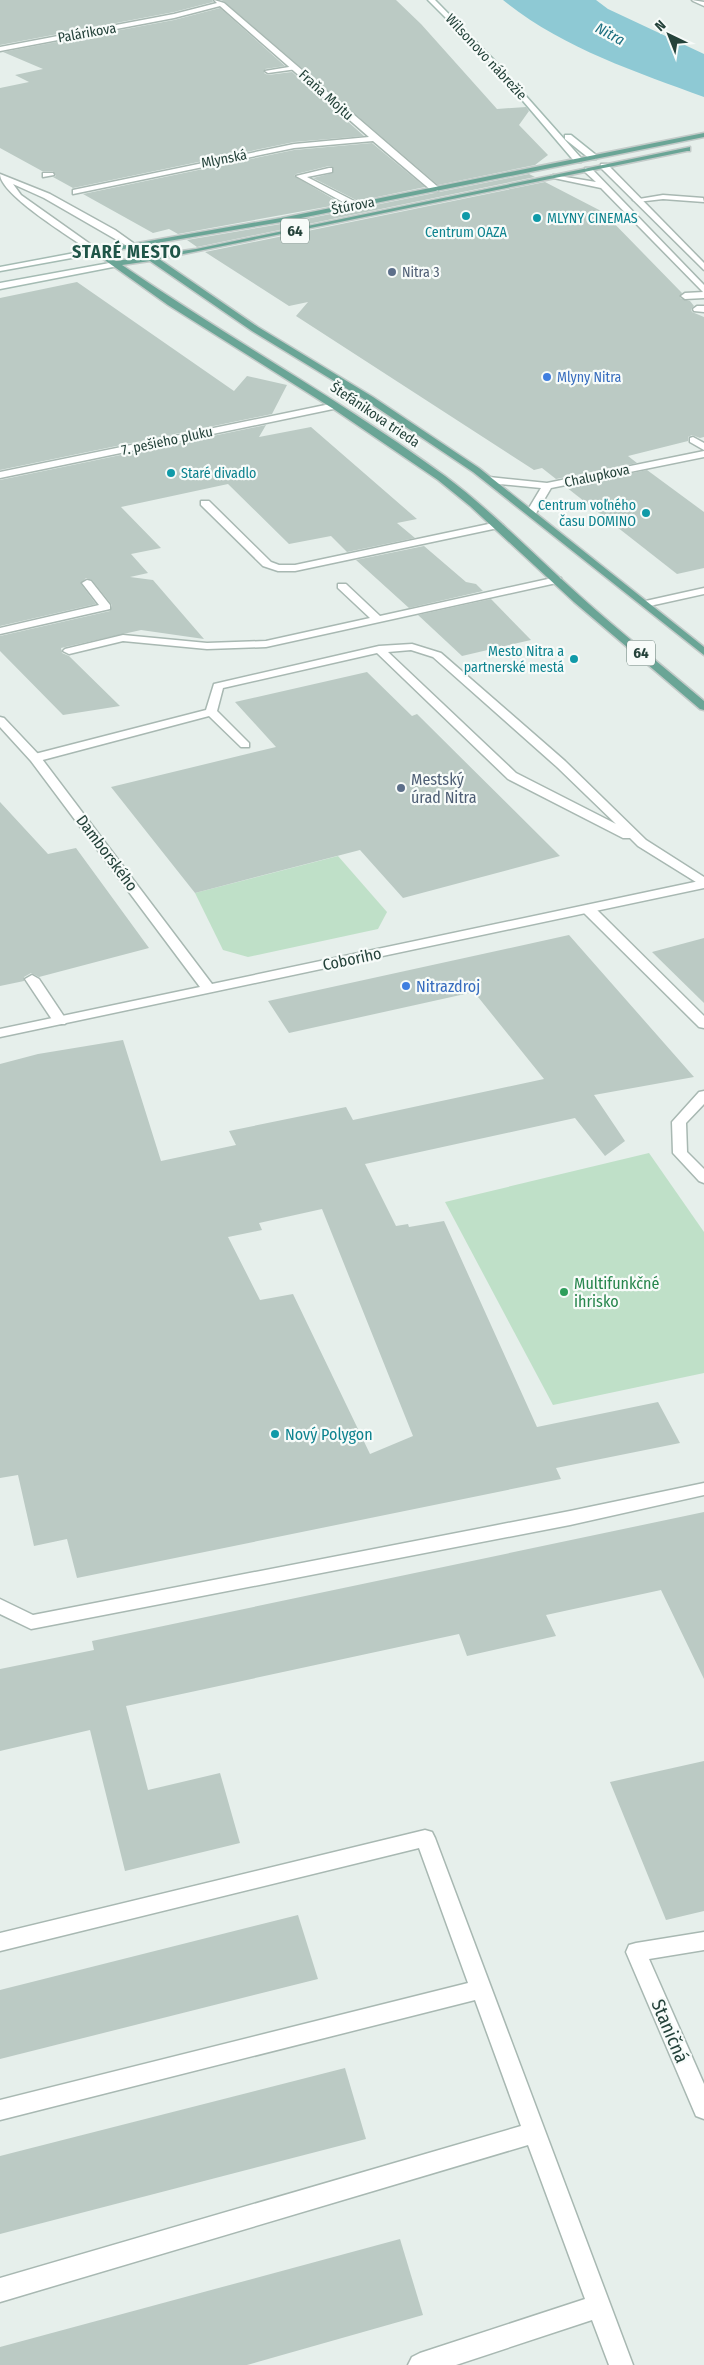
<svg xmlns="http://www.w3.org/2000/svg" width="704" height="2365" font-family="'Fira Sans Condensed',sans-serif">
<rect width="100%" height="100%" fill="#e6efeb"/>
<g fill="#bfe0c8">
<polygon points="338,856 387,912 378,929 248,957 223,950 195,893"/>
<polygon points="649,1153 704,1232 704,1373 553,1405 445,1202"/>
</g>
<path fill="#8ec9d4" d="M 503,0 L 596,0 L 608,9 L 704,54 L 704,97 C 636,72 560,47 503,0 Z"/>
<g fill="#bbcac4" fill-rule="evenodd">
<polygon points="0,0 212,0 213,2 174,12 0,45"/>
<polygon points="221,0 396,0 421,24 497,109 526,107 529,111 519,125 548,155 535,165 438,185 225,2"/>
<polygon points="220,8 285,66 265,69 264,73 268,75 292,72 364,136 294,142 73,188 53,177 56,176 53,171 42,171 0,148 0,88 29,82 15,75 43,69 3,52 174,20"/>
<polygon points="372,143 425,187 358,201 313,178 333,173 333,167 329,166 296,174 294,176 342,204 178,234 169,229 153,233 83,194 294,150"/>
<polygon points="529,174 535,177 197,247 187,240 281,224"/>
<polygon points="545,182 603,212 682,293 680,298 690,301 694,306 691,309 692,312 704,317 704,437 700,438 692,435 688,437 688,441 628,456 637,463 556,479 542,468 534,470 296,316 308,302 289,306 205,252"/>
<polygon points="77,282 234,391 247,376 287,385 272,414 0,470 0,298"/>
<polygon points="266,425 259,437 311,427 417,519 397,523 415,538 347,552 331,536 289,544 228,484 121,507 161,548 131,554 148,573 130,577 153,580 204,639 141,630 61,648 62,653 69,656 120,706 63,715 0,651 0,636 110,611 112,605 92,580 86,578 81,584 96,604 0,626 0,480"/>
<polygon points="647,470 704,512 704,568 677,574 566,487"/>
<polygon points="424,546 466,582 476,584 483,591 409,608 356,560"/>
<polygon points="491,599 531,640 462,656 418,615"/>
<polygon points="367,672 412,716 417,714 560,856 403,898 360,850 195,893 111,787 276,747 235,702"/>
<polygon points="0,802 48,854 76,848 149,948 39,977 31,973 24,977 24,981 0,986"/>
<path d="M 569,935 L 694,1077 L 594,1095 L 625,1141 L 605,1156 L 575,1118 L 365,1164 L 396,1226 L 408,1224 L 409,1227 L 444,1221 L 537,1427 L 658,1402 L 680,1443 L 556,1468 L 561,1479 L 77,1578 L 67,1539 L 34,1546 L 18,1475 L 0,1478 L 0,1064 L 38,1054 L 123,1040 L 161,1161 L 236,1145 L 229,1131 L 346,1107 L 353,1120 L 544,1079 L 474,992 L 289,1033 L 268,1001 ZM 322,1209 L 413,1436 L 370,1454 L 293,1294 L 260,1300 L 228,1237 L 262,1230 L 259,1223 Z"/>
<polygon points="704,938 704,1003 652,952"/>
<polygon points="704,1512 704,1679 661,1590 546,1615 556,1636 467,1656 459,1634 126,1706 148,1790 220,1773 240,1843 125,1871 90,1730 0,1751 0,1669 94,1650 92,1641"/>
<polygon points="704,1761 704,1911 666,1920 610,1782"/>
<polygon points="298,1915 318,1979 0,2059 0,1990"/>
<polygon points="345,2068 366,2139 0,2234 0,2156"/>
<polygon points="400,2239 423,2315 247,2365 0,2365 0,2347"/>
</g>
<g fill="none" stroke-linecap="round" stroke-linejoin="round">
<g stroke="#a8b8b2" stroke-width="3">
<g id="lane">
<polygon points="295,66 297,69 268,73 265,71"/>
<polygon points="329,168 332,168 332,172 307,177 358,203 358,207 352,207 296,176"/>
<polygon points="663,195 703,198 704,202 663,199 637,202 633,200"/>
<polygon points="704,292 704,298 685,299 681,296 685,293"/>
<polygon points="697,306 704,306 704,312 694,311 693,309"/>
<polygon points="693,437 704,443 704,450 690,442 690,438"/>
<polygon points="201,501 209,501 271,562 279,565 295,565 498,522 503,525 498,528 295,571 278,571 263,566 201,505"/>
<polygon points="557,577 561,578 561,582 266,647 207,649 123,641 69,654 63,651 65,649 123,635 207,643 266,641 370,618 338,588 338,584 346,584 380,616"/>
<polygon points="704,588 704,594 645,607 640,604 641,602"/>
<path d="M 412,644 L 441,653 L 565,761 L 646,840 L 704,877 L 704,887 L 638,846 L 630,838 L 623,838 L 508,779 L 377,653 L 223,688 L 217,711 L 249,743 L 249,747 L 241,747 L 209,716 L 35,762 L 29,758 L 31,755 L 206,710 L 214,684 L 379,646 ZM 411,650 L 433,657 L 557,767 L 616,824 L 516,773 L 388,652 Z"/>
<polygon points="588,905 593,906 704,1016 704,1028 699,1027 583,912 582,909"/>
<polygon points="32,975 39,979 67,1021 65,1024 55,1024 25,979"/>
<polygon points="704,1091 704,1104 686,1123 687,1152 704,1169 704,1183 699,1181 673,1153 672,1122 699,1092"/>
<polygon points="704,1483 704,1495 570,1525 31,1629 0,1614 0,1599 33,1615 570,1511"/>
<polygon points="425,1830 432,1832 435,1838 633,2365 609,2365 592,2320 456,2365 408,2365 412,2357 420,2353 585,2299 528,2145 0,2302 0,2278 521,2126 475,2000 0,2120 0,2100 468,1983 419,1848 0,1951 0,1933"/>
<polygon points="704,1932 704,1950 649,1959 704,2084 704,2119 696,2116 626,1952 629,1945 636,1943"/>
</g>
</g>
<g stroke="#a8b8b2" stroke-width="3">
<g id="street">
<polygon points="214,0 224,3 438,187 438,191 432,191 373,141 294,148 73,194 73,190 294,144 369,137 220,6 174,18 0,51 0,47 174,14 217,3"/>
<polygon points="692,0 704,2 704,6 693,1"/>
<polygon points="601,164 607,164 704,263 704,270 601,168"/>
<polygon points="585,168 591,168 704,285 704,293 601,188 549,177 553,175 596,182 585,172"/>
<polygon points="46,173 53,173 54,175 43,177 43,173"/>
<path d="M 0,174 L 50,194 L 115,230 L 136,245 L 129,247 L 44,198 L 13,184 L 21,195 L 100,251 L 93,253 C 74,239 0,195 0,174 Z"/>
<polygon points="335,403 340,406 338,408 0,478 0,472"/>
<polygon points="704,451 704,457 551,488 535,515 531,516 526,513 541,488 489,483 484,480 489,477 547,483"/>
<polygon points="87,580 91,581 110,605 110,609 0,634 0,628 99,605 82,583"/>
<polygon points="0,717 4,718 39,755 212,984 704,880 704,888 0,1037 0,1029 200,987 31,761 0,727"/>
</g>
</g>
<g stroke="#a4bbb3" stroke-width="3">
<g id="secondary">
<polygon points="428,0 435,0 493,59 581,158 581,162 575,162 489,61"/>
<polygon points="565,135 571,135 596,155 596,159 590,159 565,139"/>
<polygon points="96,249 99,249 99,253 0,271 0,267"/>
<polygon points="115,262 119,264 118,266 0,289 0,283"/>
</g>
</g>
<g stroke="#c2cac8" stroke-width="3">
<path id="primary" d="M 704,133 L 704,137 L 281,222 L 139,246 L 153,255 L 196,249 L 690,147 L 690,151 L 687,151 L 159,259 L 258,327 L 373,397 L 479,468 L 704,647 L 704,655 L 473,472 L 367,401 L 252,331 L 150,261 L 122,265 C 228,338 341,400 445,476 C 493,512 535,556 580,596 C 620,632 663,666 704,701 L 704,710 L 700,709 L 574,602 L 470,506 L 438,480 L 332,408 L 168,305 L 92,251 L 281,218 ZM 131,248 L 144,257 L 116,261 L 103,252 Z"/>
</g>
<use href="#lane" fill="#fff" fill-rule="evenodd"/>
<use href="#street" fill="#fff" fill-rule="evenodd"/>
<use href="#secondary" fill="#fff" fill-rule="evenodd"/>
<use href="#primary" fill="#6aa596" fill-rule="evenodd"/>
</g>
<g fill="#0f9aa8" stroke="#f7fbf9" stroke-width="2">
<circle cx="466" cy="216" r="5"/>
<circle cx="537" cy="218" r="5"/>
<circle cx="171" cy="473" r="5"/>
<circle cx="646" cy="513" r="5"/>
<circle cx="574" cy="659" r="5"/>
<circle cx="275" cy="1434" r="5"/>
</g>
<g fill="#5c6f8a" stroke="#f7fbf9" stroke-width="2">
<circle cx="392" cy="272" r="5"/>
<circle cx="401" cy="788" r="5"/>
</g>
<g fill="#3f7fe0" stroke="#f7fbf9" stroke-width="2">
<circle cx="547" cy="377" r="5"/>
<circle cx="406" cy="986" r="5"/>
</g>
<circle fill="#2e9e5b" stroke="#f7fbf9" stroke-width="2" cx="564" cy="1292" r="5"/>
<g text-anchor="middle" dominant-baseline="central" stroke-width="4.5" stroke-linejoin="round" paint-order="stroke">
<g font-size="14" fill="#24423a" stroke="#f7fbf9">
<text transform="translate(87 33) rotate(-10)">Palárikova</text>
<text transform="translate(486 57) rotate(47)">Wilsonovo nábrežie</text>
<text transform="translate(326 95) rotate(42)">Fraňa Mojtu</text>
<text transform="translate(224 159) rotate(-11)">Mlynská</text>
<text transform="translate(353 206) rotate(-11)">Štúrova</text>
<text transform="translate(375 415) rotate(34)">Štefánikova trieda</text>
<text transform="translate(167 441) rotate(-12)">7. pešieho pluku</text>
<text transform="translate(597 476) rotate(-12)">Chalupkova</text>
</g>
<g font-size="14" fill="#0d838f" stroke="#f7fbf9" text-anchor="start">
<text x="547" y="218">MLYNY CINEMAS</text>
<text x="466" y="232" text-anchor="middle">Centrum OAZA</text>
<text x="181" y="473">Staré divadlo</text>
<text x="636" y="505" text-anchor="end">Centrum voľného<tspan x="636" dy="16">času DOMINO</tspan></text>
<text x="564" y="651" text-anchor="end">Mesto Nitra a<tspan x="564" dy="16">partnerské mestá</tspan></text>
</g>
<g font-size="14" fill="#4e5e75" stroke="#f7fbf9" text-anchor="start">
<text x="402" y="272">Nitra 3</text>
</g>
<g font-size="14" fill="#366cbe" stroke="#f7fbf9" text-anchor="start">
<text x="557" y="377">Mlyny Nitra</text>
</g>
<g font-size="15" font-style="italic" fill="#1c6f80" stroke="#f7fbf9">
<text transform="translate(610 34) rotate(28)">Nitra</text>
</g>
<g fill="#f7fbf9" stroke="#637a73" stroke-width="1">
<rect x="281" y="218.5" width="28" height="25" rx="4"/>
<rect x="627" y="640.5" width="28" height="25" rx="4"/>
</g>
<g font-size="15" font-weight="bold" fill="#24423a">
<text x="295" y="231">64</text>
<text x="641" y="653">64</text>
</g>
<g font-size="16" fill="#4e5e75" stroke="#f7fbf9" text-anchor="start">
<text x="411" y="779">Mestský<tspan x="411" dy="18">úrad Nitra</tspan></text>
</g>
<g font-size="16" fill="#24423a" stroke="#f7fbf9">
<text transform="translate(107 853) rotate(53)">Damborského</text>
<text transform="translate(352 959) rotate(-12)">Coboriho</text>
</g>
<g font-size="16" fill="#366cbe" stroke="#f7fbf9" text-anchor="start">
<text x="416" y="986">Nitrazdroj</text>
</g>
<g font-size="16" fill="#27864d" stroke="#f7fbf9" text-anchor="start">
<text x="574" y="1283">Multifunkčné<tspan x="574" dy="18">ihrisko</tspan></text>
</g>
<g font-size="16" fill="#0d838f" stroke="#f7fbf9" text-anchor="start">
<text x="285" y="1434">Nový Polygon</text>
</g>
<g font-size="18" font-weight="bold" letter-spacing="1" fill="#1f5548" stroke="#f7fbf9">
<text x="127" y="252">STARÉ MESTO</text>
</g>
<g font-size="19" fill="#24423a" stroke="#f7fbf9">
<text transform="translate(670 2031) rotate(67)">Staničná</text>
</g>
</g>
<g transform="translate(669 35) rotate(317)" stroke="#f7fbf9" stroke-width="4" paint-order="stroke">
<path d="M0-4L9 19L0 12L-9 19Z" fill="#24423a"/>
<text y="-8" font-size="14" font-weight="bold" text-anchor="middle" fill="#24423a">N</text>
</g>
</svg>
